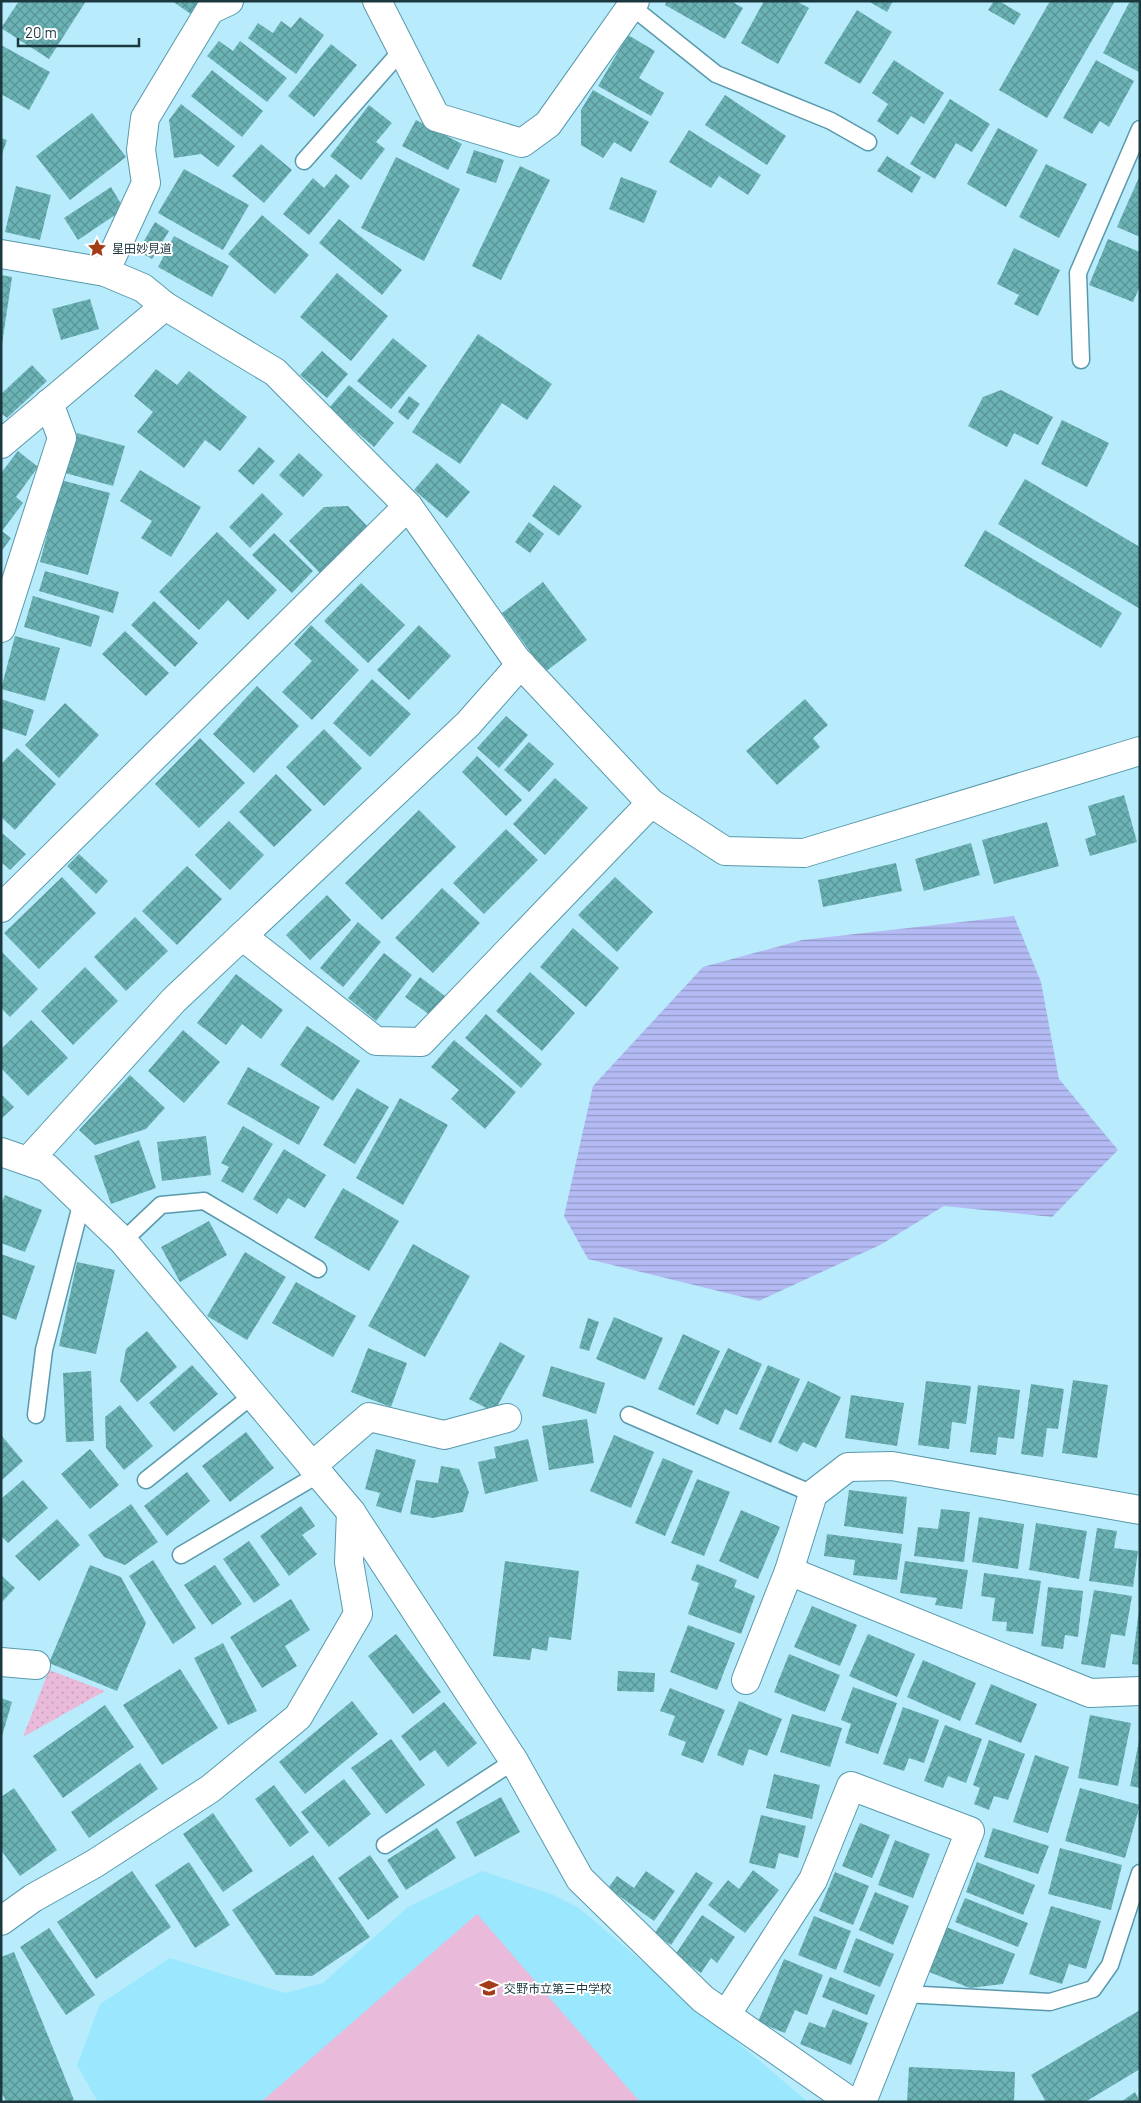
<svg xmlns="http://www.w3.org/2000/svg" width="1141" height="2103" font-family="Barlow,'Noto Sans JP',sans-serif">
<defs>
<pattern id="park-dots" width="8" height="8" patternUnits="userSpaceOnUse" patternTransform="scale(1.25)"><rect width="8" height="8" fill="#e9bad9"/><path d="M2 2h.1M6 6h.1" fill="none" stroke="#c7a1bb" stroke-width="1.8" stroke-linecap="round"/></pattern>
<pattern id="water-rules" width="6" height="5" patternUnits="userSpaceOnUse" patternTransform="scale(1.25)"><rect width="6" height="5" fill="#b4bbf4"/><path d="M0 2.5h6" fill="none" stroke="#9299c7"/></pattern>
<pattern id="building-cross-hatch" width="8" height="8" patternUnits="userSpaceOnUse" patternTransform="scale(1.25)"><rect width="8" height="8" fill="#6cb3b6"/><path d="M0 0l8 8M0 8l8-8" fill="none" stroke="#589395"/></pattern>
</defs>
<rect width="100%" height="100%" fill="#b8ecfc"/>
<polygon fill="#9ae7fe" points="482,1871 551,1894 579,1908 808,2102 98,2102 77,2065 100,2004 170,1958 285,1993 323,1983 408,1907"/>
<polygon fill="url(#park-dots)" points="49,1670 105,1691 23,1737"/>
<polygon fill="#e9bad9" points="477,1914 640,2102 261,2102"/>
<polygon fill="url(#water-rules)" points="1014,916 1041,982 1059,1079 1118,1150 1052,1217 944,1206 880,1245 759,1301 588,1259 564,1216 593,1086 703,967 802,940"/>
<g fill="url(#building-cross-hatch)">
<polygon points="19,1 86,1 49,59 1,28"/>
<polygon points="172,1 210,1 198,19"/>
<polygon points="667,1 731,1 743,8 725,39 665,5"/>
<polygon points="764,1 796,1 809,8 778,64 741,43"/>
<polygon points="868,1 893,1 887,12"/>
<polygon points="994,1 999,1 1021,14 1014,25 988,10"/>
<polygon points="1050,1 1115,1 1047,118 999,90"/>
<polygon points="1130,1 1140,1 1139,72 1103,53"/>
<polygon points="857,10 892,32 860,84 824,63"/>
<polygon points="300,17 324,35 296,74 248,38 258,23 273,33 281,21 291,28"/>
<polygon points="628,35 655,51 639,78 664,93 651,116 598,86"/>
<polygon points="219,41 233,51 240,41 287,78 267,102 207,56"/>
<polygon points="331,44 357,65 314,117 288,96"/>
<polygon points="1,45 50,72 29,110 1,94"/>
<polygon points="894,60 944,93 924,124 911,116 898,135 877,121 888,104 872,93"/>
<polygon points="1096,60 1134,81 1109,127 1100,121 1092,134 1063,118"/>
<polygon points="212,70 263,111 242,137 191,96"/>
<polygon points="593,90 649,122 631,152 614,142 603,158 581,145 581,110"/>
<polygon points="725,95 786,136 767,165 705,125"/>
<polygon points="950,99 990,124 972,152 956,143 935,179 910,164"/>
<polygon points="181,104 235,146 218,167 201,154 174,158 169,120"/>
<polygon points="369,105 392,123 376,142 385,149 361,180 330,156"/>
<polygon points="92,113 126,157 70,200 36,156"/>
<polygon points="416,120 462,144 448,170 402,146"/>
<polygon points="998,128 1038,150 1006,207 967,184"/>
<polygon points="689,130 761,175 748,195 719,176 711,188 669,162"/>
<polygon points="1,138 7,140 2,154 1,154"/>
<polygon points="261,144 292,170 264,203 232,176"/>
<polygon points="474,150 504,160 496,183 466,173"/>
<polygon points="887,156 921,177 912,193 877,171"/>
<polygon points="396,157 460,189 424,261 361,228"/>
<polygon points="1046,164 1087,184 1059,238 1019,217"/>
<polygon points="520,166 550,180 501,280 472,266"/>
<polygon points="184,169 249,205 223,250 158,213"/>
<polygon points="336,174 350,186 309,235 283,214 313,178 324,188"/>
<polygon points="1140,175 1140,237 1117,227"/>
<polygon points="621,177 657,191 644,223 609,209"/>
<polygon points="16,186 51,195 40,240 5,232"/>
<polygon points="111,187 124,209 78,240 64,218"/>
<polygon points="262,215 309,255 275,294 228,254"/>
<polygon points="339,219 402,270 382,295 319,243"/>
<polygon points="155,222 169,231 152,259 138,251"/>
<polygon points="174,236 229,266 212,297 158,267"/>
<polygon points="1108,239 1140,252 1140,286 1133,302 1089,285"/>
<polygon points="1014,248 1060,270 1038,316 1014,304 1019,295 997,284"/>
<polygon points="337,273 388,316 351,361 300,317"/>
<polygon points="1,275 12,277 2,344 1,344"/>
<polygon points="90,299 99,329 61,340 52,309"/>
<polygon points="478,334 552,384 527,420 502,403 460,464 412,432"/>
<polygon points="393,338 427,366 391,409 357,381"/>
<polygon points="322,351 348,374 327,398 300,375"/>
<polygon points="32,365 47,381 7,418 1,413 1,394"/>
<polygon points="156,369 177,385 189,371 247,417 220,451 205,440 184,468 137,432 153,412 134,396"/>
<polygon points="349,385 394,423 374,447 329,408"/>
<polygon points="1001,390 1053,417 1038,445 1014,433 1007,447 968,426 983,397"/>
<polygon points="409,396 420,404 408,420 398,412"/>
<polygon points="1062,420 1109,443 1087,487 1041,464"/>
<polygon points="77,433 125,446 113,486 65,473"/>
<polygon points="259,447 275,461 253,485 238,471"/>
<polygon points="18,451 38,467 16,497 23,503 2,531 11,538 1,552 1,473"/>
<polygon points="299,453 323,475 303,497 279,475"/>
<polygon points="437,463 470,492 447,518 414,490"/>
<polygon points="140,470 201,507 171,557 141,538 152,521 120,501"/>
<polygon points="1025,479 1140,547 1140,609 998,524"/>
<polygon points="61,480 110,493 88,575 40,562"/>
<polygon points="554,485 582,506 559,536 532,516"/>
<polygon points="262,493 283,514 250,548 229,527"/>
<polygon points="348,506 369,528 321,574 289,541 324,507"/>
<polygon points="529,522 544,534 530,553 515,542"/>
<polygon points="985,530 1122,613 1101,648 964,566"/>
<polygon points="217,532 277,590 248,620 228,600 199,630 159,592"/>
<polygon points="274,533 313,571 292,593 252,555"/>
<polygon points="45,571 119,592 113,613 39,591"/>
<polygon points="543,582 587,640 545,672 502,613"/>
<polygon points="361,583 405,625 368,663 324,621"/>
<polygon points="33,596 100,616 91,647 24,627"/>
<polygon points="154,601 198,643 175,667 131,625"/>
<polygon points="311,625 359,670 312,720 282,692 312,661 294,644"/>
<polygon points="419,625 451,656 409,700 377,670"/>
<polygon points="125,631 169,673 146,696 102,654"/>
<polygon points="15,636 60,648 45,701 1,689"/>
<polygon points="372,679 411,714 370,757 333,723"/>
<polygon points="257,686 299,726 254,773 213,734"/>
<polygon points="1,699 34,710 26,736 1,728"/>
<polygon points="805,699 828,725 813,738 820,747 777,785 746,751"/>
<polygon points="65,703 99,735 59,778 25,745"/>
<polygon points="506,716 528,735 499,768 477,748"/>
<polygon points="324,729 362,768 324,806 286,767"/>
<polygon points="200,738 245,783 199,828 155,784"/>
<polygon points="529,742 554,764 529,792 504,770"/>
<polygon points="17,748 56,784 15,830 1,817 1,764"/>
<polygon points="477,756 522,800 506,816 462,772"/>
<polygon points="276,774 312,810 274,847 239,812"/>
<polygon points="555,778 588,808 545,855 513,824"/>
<polygon points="1124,795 1137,842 1090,856 1085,839 1096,835 1088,806"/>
<polygon points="419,810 456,847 382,920 345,883"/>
<polygon points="229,821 264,855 230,890 195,855"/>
<polygon points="1047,822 1059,866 994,884 982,840"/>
<polygon points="506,829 538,860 484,914 453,883"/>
<polygon points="1,832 26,854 10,870 1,862"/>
<polygon points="971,843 980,875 924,891 915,859"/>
<polygon points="79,854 108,881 96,894 67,866"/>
<polygon points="896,863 902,891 823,907 818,880"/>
<polygon points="187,866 222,899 177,945 142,911"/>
<polygon points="62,877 96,913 39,969 4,933"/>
<polygon points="615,877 653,912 617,952 578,915"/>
<polygon points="442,888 480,923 433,973 395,938"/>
<polygon points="327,895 351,920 310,960 286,935"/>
<polygon points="135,917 168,951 126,991 94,957"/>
<polygon points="358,922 381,942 343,987 320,968"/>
<polygon points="573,928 619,968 586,1007 540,967"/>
<polygon points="1,951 38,989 10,1017 1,1008"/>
<polygon points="384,953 412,975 376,1021 348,998"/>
<polygon points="85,967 118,1001 73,1045 41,1011"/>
<polygon points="530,972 575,1013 542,1051 496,1011"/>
<polygon points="236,974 283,1010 261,1039 242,1024 226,1045 197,1023"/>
<polygon points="420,977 445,996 430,1015 405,997"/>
<polygon points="486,1014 542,1064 521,1088 465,1038"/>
<polygon points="31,1020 68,1058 28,1096 1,1068 1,1049"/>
<polygon points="307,1026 360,1061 333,1101 280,1065"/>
<polygon points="183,1030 220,1062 184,1103 148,1071"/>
<polygon points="454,1040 516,1092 485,1129 451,1099 459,1090 431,1067"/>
<polygon points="248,1067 320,1107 299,1145 227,1104"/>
<polygon points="130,1075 165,1108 146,1129 95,1145 79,1130"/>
<polygon points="357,1088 389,1107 355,1164 323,1145"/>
<polygon points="1,1094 14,1107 1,1119"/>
<polygon points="400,1098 448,1125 403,1205 356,1178"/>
<polygon points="243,1126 273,1144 243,1193 221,1181 229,1167 221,1163"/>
<polygon points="206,1136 211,1175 162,1181 157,1142"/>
<polygon points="139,1140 156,1188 111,1204 94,1156"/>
<polygon points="284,1149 326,1175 305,1208 288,1198 277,1214 253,1199"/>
<polygon points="343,1188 399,1221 369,1271 314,1238"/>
<polygon points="5,1195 42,1210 25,1252 1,1243 1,1204"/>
<polygon points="209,1221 227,1255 180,1282 161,1247"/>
<polygon points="413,1244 470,1276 425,1357 368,1326"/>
<polygon points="245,1252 286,1277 247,1340 207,1316"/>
<polygon points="1,1254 35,1266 16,1320 1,1314"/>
<polygon points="77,1262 115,1270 96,1354 59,1346"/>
<polygon points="296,1282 356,1316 333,1357 272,1323"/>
<polygon points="614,1317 663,1338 645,1380 596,1359"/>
<polygon points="588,1318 599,1322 589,1351 579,1348"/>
<polygon points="147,1331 177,1367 137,1402 120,1381 126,1349"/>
<polygon points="683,1334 720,1351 694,1406 658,1389"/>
<polygon points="500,1342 525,1356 494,1412 469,1399"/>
<polygon points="368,1348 407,1363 391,1407 351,1392"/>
<polygon points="728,1348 762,1364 737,1415 725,1409 718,1425 696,1414"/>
<polygon points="192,1365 218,1394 174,1432 149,1403"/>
<polygon points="768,1365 800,1379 771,1443 739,1429"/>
<polygon points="551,1366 605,1383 596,1414 542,1396"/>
<polygon points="91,1371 94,1441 66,1442 63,1373"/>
<polygon points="1073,1380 1108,1385 1097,1458 1062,1453"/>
<polygon points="808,1381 841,1397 816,1448 803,1442 797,1452 778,1443"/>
<polygon points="926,1381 971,1386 966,1424 952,1422 949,1449 918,1445"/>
<polygon points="1031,1384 1064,1389 1058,1429 1047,1428 1043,1457 1021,1454"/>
<polygon points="978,1385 1020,1390 1014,1439 998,1437 996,1455 970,1452"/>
<polygon points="851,1395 904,1403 897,1446 845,1438"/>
<polygon points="120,1405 153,1446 124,1470 106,1448 105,1417"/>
<polygon points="587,1419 594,1463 549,1470 542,1426"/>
<polygon points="246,1432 274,1468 230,1502 202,1466"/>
<polygon points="1,1435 23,1461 1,1481"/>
<polygon points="614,1435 654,1452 631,1508 590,1491"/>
<polygon points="528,1439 538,1481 485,1494 478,1462 496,1458 494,1447"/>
<polygon points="90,1449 119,1485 90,1509 61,1474"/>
<polygon points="376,1449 416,1460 401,1513 376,1506 380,1493 365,1489"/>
<polygon points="663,1458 693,1471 665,1536 635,1523"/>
<polygon points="441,1466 459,1469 469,1492 463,1512 433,1518 410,1514 416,1480 438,1483"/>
<polygon points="187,1472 210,1501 167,1536 144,1506"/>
<polygon points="697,1479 730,1492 704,1556 671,1543"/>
<polygon points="23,1480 48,1508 8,1543 1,1536 1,1499"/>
<polygon points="849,1490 907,1497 903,1534 844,1526"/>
<polygon points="131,1504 158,1542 125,1565 104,1557 88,1535"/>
<polygon points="301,1506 315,1526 302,1535 317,1554 289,1576 260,1536"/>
<polygon points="941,1509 970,1512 964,1562 914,1556 918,1527 938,1529"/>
<polygon points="741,1510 780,1527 758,1579 719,1561"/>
<polygon points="979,1517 1024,1524 1018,1569 972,1562"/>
<polygon points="57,1519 80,1545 39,1581 15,1556"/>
<polygon points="1036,1523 1087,1531 1079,1579 1029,1570"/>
<polygon points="1097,1528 1117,1531 1114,1548 1138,1551 1133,1587 1089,1581"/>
<polygon points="827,1534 902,1544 897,1580 853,1575 855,1560 824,1556"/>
<polygon points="249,1541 280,1585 254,1603 223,1559"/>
<polygon points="153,1560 196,1628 173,1644 129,1576"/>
<polygon points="505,1561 579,1571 571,1640 549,1637 547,1651 532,1648 530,1660 493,1656"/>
<polygon points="905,1561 968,1570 962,1609 935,1605 937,1598 900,1593"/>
<polygon points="697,1564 737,1580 734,1587 755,1596 741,1634 688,1614 699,1583 691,1580"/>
<polygon points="90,1565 121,1577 146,1623 117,1691 49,1663"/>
<polygon points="215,1565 242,1604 212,1625 184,1585"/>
<polygon points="984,1573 1041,1581 1033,1634 1006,1631 1007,1622 992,1621 995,1598 981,1596"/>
<polygon points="1,1575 15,1588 1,1603"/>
<polygon points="1048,1587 1083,1591 1078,1637 1065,1635 1063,1649 1041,1646"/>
<polygon points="1094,1590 1132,1596 1125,1636 1111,1634 1105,1668 1081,1664"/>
<polygon points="291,1599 310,1630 285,1646 297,1666 262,1688 230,1637"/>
<polygon points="812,1606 857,1625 840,1666 794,1647"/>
<polygon points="1139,1610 1140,1610 1140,1665 1132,1664"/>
<polygon points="688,1625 735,1643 717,1690 670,1672"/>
<polygon points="396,1634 441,1692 413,1714 368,1656"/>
<polygon points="868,1634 915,1654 897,1697 849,1676"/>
<polygon points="223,1643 257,1711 228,1725 194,1658"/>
<polygon points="789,1654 840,1675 825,1712 774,1692"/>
<polygon points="923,1660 976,1683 960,1721 907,1697"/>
<polygon points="180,1669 218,1728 162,1765 123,1705"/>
<polygon points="618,1671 655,1673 654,1692 617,1691"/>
<polygon points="991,1684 1037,1704 1021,1743 975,1724"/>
<polygon points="853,1687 897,1703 878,1754 845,1743 851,1724 841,1720"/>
<polygon points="670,1688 725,1710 703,1763 681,1755 686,1742 668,1735 675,1716 660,1711"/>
<polygon points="1,1698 12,1702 2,1736 1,1736"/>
<polygon points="352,1701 378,1734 305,1794 279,1762"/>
<polygon points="739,1701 782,1719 767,1756 749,1749 743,1766 717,1755"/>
<polygon points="444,1702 477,1743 448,1767 435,1750 420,1761 401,1736"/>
<polygon points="105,1705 134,1747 63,1798 33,1756"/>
<polygon points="903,1707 939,1720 924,1763 909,1758 904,1771 883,1764"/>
<polygon points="792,1714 842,1728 830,1767 780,1752"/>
<polygon points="1090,1715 1131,1723 1118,1786 1078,1778"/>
<polygon points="945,1725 982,1739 966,1783 948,1776 943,1788 924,1781"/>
<polygon points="391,1739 425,1785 386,1814 351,1768"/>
<polygon points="989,1740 1025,1754 1008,1800 994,1796 989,1810 974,1804 980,1788 973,1785"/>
<polygon points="1139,1741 1140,1741 1140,1788 1130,1786"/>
<polygon points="1035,1755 1069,1767 1048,1833 1013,1822"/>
<polygon points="140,1763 158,1789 89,1838 71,1812"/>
<polygon points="774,1774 820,1785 812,1819 766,1808"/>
<polygon points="344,1779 371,1814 329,1847 301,1812"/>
<polygon points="274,1785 309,1832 290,1847 255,1799"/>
<polygon points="14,1788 57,1850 20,1876 1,1850 1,1797"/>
<polygon points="1080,1788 1140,1805 1125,1858 1065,1841"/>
<polygon points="501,1797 520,1832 475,1857 456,1822"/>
<polygon points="213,1813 253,1871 223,1892 183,1834"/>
<polygon points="761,1815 806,1826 798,1858 779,1853 775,1869 749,1863"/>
<polygon points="860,1823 890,1835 872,1878 842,1866"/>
<polygon points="437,1828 456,1858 406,1890 387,1860"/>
<polygon points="993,1828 1049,1846 1038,1874 984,1857"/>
<polygon points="895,1840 930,1854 913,1898 878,1885"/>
<polygon points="1060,1848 1122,1865 1111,1910 1048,1894"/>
<polygon points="313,1855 370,1937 312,1976 276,1975 232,1910"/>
<polygon points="370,1855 399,1897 368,1920 338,1878"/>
<polygon points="189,1862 230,1925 195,1948 155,1885"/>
<polygon points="977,1862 1035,1885 1023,1915 966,1892"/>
<polygon points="753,1870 779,1890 745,1933 708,1905 728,1880 739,1889"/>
<polygon points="132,1871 171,1927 96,1979 57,1922"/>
<polygon points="646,1871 675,1891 654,1921 608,1888 617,1876 634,1888"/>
<polygon points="696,1872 713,1883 671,1945 654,1934"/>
<polygon points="835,1872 869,1886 853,1925 819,1911"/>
<polygon points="875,1892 909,1906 893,1945 859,1930"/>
<polygon points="965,1898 1028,1923 1018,1947 955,1922"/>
<polygon points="1051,1906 1101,1921 1086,1969 1069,1964 1062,1984 1029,1974"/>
<polygon points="702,1915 735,1937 717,1963 711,1958 701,1973 675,1955"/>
<polygon points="814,1916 851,1931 836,1970 798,1955"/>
<polygon points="946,1927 1015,1954 1003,1984 970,1988 929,1972"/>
<polygon points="49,1928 95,1995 66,2015 20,1947"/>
<polygon points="856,1938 894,1954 880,1987 843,1972"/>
<polygon points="14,1952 74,2100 69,2102 6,2102 1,2091 1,1957"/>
<polygon points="784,1959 823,1975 807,2015 795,2010 785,2033 758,2022"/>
<polygon points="830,1977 875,1995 867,2015 822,1997"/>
<polygon points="833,2009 868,2023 851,2065 800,2044 809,2022 825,2028"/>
<polygon points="1140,2010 1140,2069 1085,2102 1046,2102 1031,2075"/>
<polygon points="909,2067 1015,2072 1014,2102 907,2102"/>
<polygon points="1135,2092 1140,2102 1121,2102"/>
</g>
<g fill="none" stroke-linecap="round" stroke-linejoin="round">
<g stroke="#5899ac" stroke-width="19">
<g id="lane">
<polyline points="631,6 716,74 831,121 868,142"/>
<polyline points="304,161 402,50"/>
<polyline points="1081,360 1078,273 1140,129"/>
<polyline points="123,1241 161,1205 204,1201 318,1269"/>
<polyline points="36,1415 44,1350 82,1201"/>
<polyline points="629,1415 813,1494"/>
<polyline points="146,1480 253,1395"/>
<polyline points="181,1555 319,1474"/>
<polyline points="385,1845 514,1761"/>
<polyline points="905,1994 1050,2002 1093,1989 1110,1965 1140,1873"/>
</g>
</g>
<g stroke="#5899ac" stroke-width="30">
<g id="street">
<polyline points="377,1 436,117 522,143 548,124 635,1"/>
<polyline points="1,254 105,272 143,288 165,306 275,372 408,506 516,659 651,803 725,851 804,853 1140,751"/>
<polyline points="105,272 146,183 141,150 145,118 210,10 229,1"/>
<polyline points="1,628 62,438 49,403"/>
<polyline points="1,908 408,506"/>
<polyline points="242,936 376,1041 421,1042 651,803"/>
<polyline points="1,1152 47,1168 123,1241 351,1512 514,1761 580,1879 703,1999 851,2102"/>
<polyline points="28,1161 174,1000 468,724 521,664"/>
<polyline points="312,1466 369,1417 444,1435 507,1418"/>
<polyline points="789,1571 1090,1693 1140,1691"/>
<polyline points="1,1662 36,1665"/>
<polyline points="746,1680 789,1571 813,1494 848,1467 892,1466 1140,1510"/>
<polyline points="1,1921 33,1898 94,1864 210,1789 298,1717 358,1614 349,1562 351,1512"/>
<polyline points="726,2015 813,1880 851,1786 970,1831 862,2102"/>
</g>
</g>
<g stroke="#5899ac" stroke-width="30">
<polyline id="secondary" points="1,444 165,306"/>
</g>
<use href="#lane" stroke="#fff" stroke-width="16"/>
<use href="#street" stroke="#fff" stroke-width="28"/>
<use href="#secondary" stroke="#fff" stroke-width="28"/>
</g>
<defs>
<g id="sight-bare" transform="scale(1.5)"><path d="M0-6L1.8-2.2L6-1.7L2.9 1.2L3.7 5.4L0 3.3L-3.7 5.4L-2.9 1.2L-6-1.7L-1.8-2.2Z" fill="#a33c17" stroke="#fff" stroke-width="2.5" paint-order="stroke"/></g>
<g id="school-bare" transform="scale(1.5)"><path d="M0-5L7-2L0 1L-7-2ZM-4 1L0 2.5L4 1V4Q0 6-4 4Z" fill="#a33c17" stroke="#fff" stroke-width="2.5" paint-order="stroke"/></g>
</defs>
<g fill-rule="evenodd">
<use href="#sight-bare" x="97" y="248"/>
<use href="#school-bare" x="489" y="1988"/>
</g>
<g text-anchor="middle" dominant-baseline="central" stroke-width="4" stroke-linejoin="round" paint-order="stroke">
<g font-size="12" fill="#1c383f" stroke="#fff" text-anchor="start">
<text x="112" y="248">星田妙見道</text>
<text x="504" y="1988">交野市立第三中学校</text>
</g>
</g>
<rect width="1141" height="2103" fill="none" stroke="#1c383f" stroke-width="5"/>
<path d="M18 38v8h121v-8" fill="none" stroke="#1c383f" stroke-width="2.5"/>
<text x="25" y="38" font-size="15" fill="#1c383f" stroke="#ffffff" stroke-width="4" paint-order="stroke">20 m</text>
</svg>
